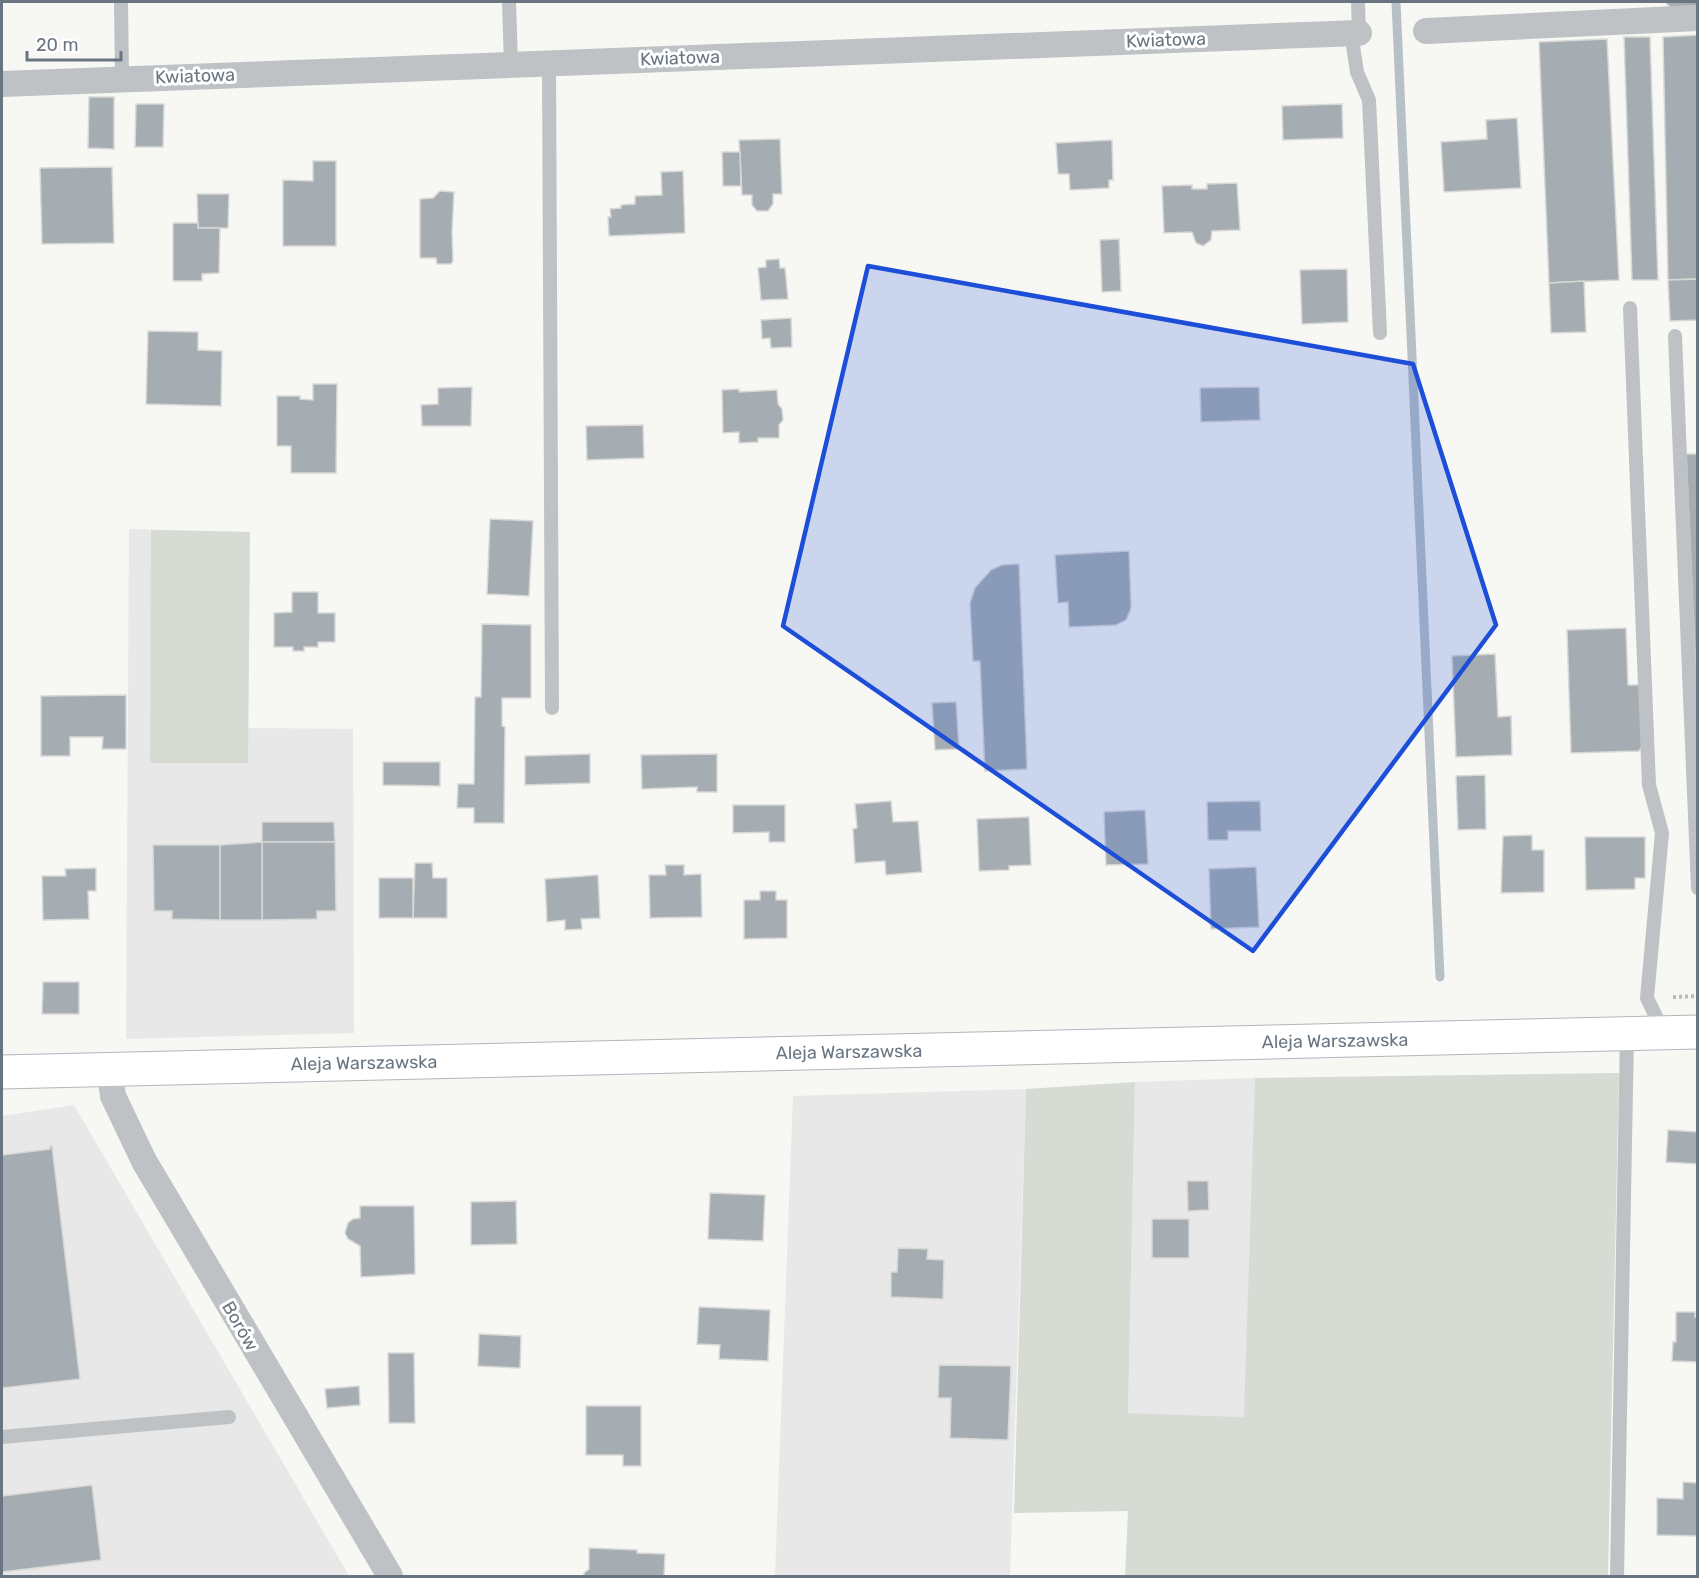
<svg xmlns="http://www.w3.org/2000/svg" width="1699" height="1578" font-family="Rubik,sans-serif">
<rect width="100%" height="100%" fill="#f7f7f4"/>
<g fill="#e7e8e7">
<polygon points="129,529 250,532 248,728 353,729 354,1033 126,1039"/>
<polygon points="1255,1078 1245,1417 1128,1413 1135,1082"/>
<polygon points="1026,1089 1010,1576 775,1576 793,1096"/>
<polygon points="74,1105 349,1576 2,1576 2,1116"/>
</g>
<g fill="#d6dbd4">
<polygon points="151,530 250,532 248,763 150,763"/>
<polygon points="1619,1073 1608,1576 1125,1576 1128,1511 1014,1513 1026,1089 1135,1082 1128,1413 1244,1417 1255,1078"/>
</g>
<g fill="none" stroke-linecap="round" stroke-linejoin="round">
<polyline stroke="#b7c1c5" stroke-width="9" points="1396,2 1440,977"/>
</g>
<g fill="#a6adb2" stroke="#d8d8d6" stroke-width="1.5">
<polygon points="1665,2 1698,2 1698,6 1670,7"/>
<polygon points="1698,35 1698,279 1668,280 1663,37"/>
<polygon points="1624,37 1650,37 1658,280 1632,280"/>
<polygon points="1607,39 1619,280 1549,283 1539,42"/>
<polygon points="89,97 114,97 114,149 88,148"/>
<polygon points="136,104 164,104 163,147 135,147"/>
<polygon points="1342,104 1343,138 1283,140 1282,106"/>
<polygon points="1517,118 1521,188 1444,192 1441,142 1487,139 1486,120"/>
<polygon points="780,139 782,194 773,194 773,204 768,211 757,211 752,205 752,195 742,195 739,140"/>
<polygon points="1112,140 1113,180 1109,180 1109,188 1070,190 1069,174 1058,174 1056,143"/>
<polygon points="722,152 740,152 741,186 723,186"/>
<polygon points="313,161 336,161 336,246 283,246 283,180 313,181"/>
<polygon points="112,167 114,243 42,244 40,168"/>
<polygon points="683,171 685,233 609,236 608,217 611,217 610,209 621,208 621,205 635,204 635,196 662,195 661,172"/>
<polygon points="1237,183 1240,230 1212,231 1211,240 1203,246 1196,243 1192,232 1164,233 1162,186 1192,185 1192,189 1207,189 1207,184"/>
<polygon points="440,191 454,192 452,233 453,261 451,264 437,264 436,258 420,258 420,199 433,198"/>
<polygon points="197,194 229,194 228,228 198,228"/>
<polygon points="173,223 198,223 198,228 220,228 219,273 202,274 202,281 173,281"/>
<polygon points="1119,239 1121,291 1102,292 1100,240"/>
<polygon points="779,259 780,268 785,268 788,299 761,300 758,268 766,267 766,260"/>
<polygon points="1347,269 1348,322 1302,324 1300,270"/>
<polygon points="1698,279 1698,320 1670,321 1668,280"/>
<polygon points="1584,281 1586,332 1551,333 1549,283"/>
<polygon points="791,318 792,347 771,348 770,338 762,339 761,320"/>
<polygon points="148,331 198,332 198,350 222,351 221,406 146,404"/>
<polygon points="313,384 337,384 336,473 291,473 291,446 277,446 277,396 300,396 300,399 313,400"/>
<polygon points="472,387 471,426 422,426 421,405 438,404 438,388"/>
<polygon points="1259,387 1260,420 1201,422 1200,388"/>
<polygon points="739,389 739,392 777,390 778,404 782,409 783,420 779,425 779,438 758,438 758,442 739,443 739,432 723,433 722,390"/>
<polygon points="643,425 644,458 587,460 586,426"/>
<polygon points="1686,454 1698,454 1698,721"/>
<polygon points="490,519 533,521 529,596 487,594"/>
<polygon points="1129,551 1131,608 1126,620 1116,625 1069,627 1068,602 1058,603 1055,555"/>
<polygon points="1019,564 1027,769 985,771 980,661 973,661 970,603 975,588 991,570 1002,565"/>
<polygon points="292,592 318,592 318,613 335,613 335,642 318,642 318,647 304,647 304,651 293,651 293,647 274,647 274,613 292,612"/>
<polygon points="482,624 531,625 531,698 502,698 502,726 505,727 504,823 474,823 474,808 457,808 458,784 474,784 475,697 481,697"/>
<polygon points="1626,628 1628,685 1642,685 1644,744 1639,751 1571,753 1567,630"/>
<polygon points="1495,654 1498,717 1511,716 1512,755 1456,757 1452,656"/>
<polygon points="126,695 126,749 102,749 103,737 70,737 70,756 41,756 41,696"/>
<polygon points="956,702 959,749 935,750 932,703"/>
<polygon points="590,754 590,783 525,785 525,756"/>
<polygon points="717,754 717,792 697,792 697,787 642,789 641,755"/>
<polygon points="383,762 440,762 440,786 383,785"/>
<polygon points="1485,775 1486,829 1458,830 1456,776"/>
<polygon points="891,801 893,822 918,821 922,872 886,875 885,861 855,863 853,829 857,828 855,804"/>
<polygon points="1260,801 1261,831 1228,831 1228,840 1208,840 1207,802"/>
<polygon points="733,805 785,805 785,842 769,842 769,832 733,833"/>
<polygon points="1145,810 1148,864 1106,865 1104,812"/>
<polygon points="1029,817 1031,865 1009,866 1009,870 979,871 977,819"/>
<polygon points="262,822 334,822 335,842 262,842"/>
<polygon points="1532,835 1532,850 1544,850 1544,892 1501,893 1503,836"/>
<polygon points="1585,837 1645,837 1645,878 1635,878 1635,889 1586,890"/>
<polygon points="262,842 335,842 336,911 317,911 317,919 262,920"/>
<polygon points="262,842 262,920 220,920 220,845"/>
<polygon points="153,845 220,845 220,920 172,919 172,911 154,911"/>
<polygon points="415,863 432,863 433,878 447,878 447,918 413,918"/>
<polygon points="665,865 684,865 684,875 701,874 702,917 650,918 649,875 666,875"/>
<polygon points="1256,867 1259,927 1211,929 1209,869"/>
<polygon points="96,868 96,891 88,891 89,919 43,920 42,876 66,876 65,869"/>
<polygon points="598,875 600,918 581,919 582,929 565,930 565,920 547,922 545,879"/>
<rect x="379" y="878" width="34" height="40"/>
<polygon points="760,891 776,891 776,900 787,900 787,938 744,939 744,900 760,900"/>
<polygon points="43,982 79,982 79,1014 42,1014"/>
<polygon points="1668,1130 1698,1132 1698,1164 1666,1162"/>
<polygon points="50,1146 52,1146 80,1379 2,1388 2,1155 50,1149"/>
<polygon points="1187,1181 1208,1181 1209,1210 1188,1211"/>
<polygon points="710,1193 765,1195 763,1241 708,1239"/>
<polygon points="516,1201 517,1244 471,1245 471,1202"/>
<polygon points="360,1206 414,1206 415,1274 361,1277 360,1246 348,1239 345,1233 348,1223 353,1219 360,1218"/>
<rect x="1152" y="1219" width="37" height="39"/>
<polygon points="898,1248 928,1249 927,1259 944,1260 943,1299 891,1297 891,1272 897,1272"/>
<polygon points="699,1307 770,1310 768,1361 719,1359 720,1345 697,1344"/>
<polygon points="1676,1312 1695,1312 1695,1317 1698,1317 1698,1362 1672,1361 1673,1342 1676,1342"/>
<polygon points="479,1334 521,1336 520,1368 478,1366"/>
<polygon points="388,1353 414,1353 415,1423 389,1423"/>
<polygon points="939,1365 1011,1366 1008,1440 950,1438 951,1398 938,1398"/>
<polygon points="359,1386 360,1405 327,1408 325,1389"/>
<polygon points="586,1406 641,1406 641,1466 623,1466 623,1455 586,1455"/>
<polygon points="1683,1482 1698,1483 1698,1536 1657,1535 1657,1498 1683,1499"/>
<polygon points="92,1485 101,1560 2,1572 2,1496"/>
<polygon points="589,1548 637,1550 637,1553 665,1554 664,1576 584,1576 584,1573 589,1569"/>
</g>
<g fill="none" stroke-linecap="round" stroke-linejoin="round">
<g stroke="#b1b5ba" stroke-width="35">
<polyline id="secondary" points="2,1072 1698,1032"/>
</g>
<polyline stroke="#b8bbbd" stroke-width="4" stroke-dasharray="3 3" stroke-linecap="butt" points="1673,997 1698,996"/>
<g stroke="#bec2c5" stroke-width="14">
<polyline points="121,2 122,79"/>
<polyline points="509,2 511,64"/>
<polyline points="1358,2 1359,33"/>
<polyline points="1351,33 1357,72 1369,100 1380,333"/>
<polyline points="549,63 552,708"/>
<polyline points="1630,308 1649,785 1662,833 1647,998 1663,1031"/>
<polyline points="1675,336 1698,888"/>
<polyline points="2,1437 229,1417"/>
<polyline points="1617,1576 1627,1034"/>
</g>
<g stroke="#bec2c5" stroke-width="26">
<polyline points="1426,31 1698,18"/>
<polyline points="2,84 1359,33"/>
<polyline points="109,1068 113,1096 144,1161 390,1576"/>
</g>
<use href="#secondary" stroke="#fff" stroke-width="33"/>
</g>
<path fill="#1d4ed8" fill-opacity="0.2" stroke="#1d4ed8" stroke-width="4.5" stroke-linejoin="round" d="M 868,266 L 1413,364 L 1496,625 L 1253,951 L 783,626 Z"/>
<g text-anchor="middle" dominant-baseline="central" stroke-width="6" stroke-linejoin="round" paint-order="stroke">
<g font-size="18" fill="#697682" stroke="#fff">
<text transform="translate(1166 40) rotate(-2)">Kwiatowa</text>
<text transform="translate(680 58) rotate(-2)">Kwiatowa</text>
<text transform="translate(195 76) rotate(-2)">Kwiatowa</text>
<text transform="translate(1335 1041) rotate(-1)">Aleja Warszawska</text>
<text transform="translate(849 1052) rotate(-1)">Aleja Warszawska</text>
<text transform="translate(364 1063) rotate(-1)">Aleja Warszawska</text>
<text transform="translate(240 1326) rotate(60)">Borów</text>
</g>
</g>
<rect width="1699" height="1578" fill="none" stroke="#697682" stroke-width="6"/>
<path d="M27 51v9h94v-9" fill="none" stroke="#697682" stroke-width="3"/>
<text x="36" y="51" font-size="18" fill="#697682" stroke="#ffffff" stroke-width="4.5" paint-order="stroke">20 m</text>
</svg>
